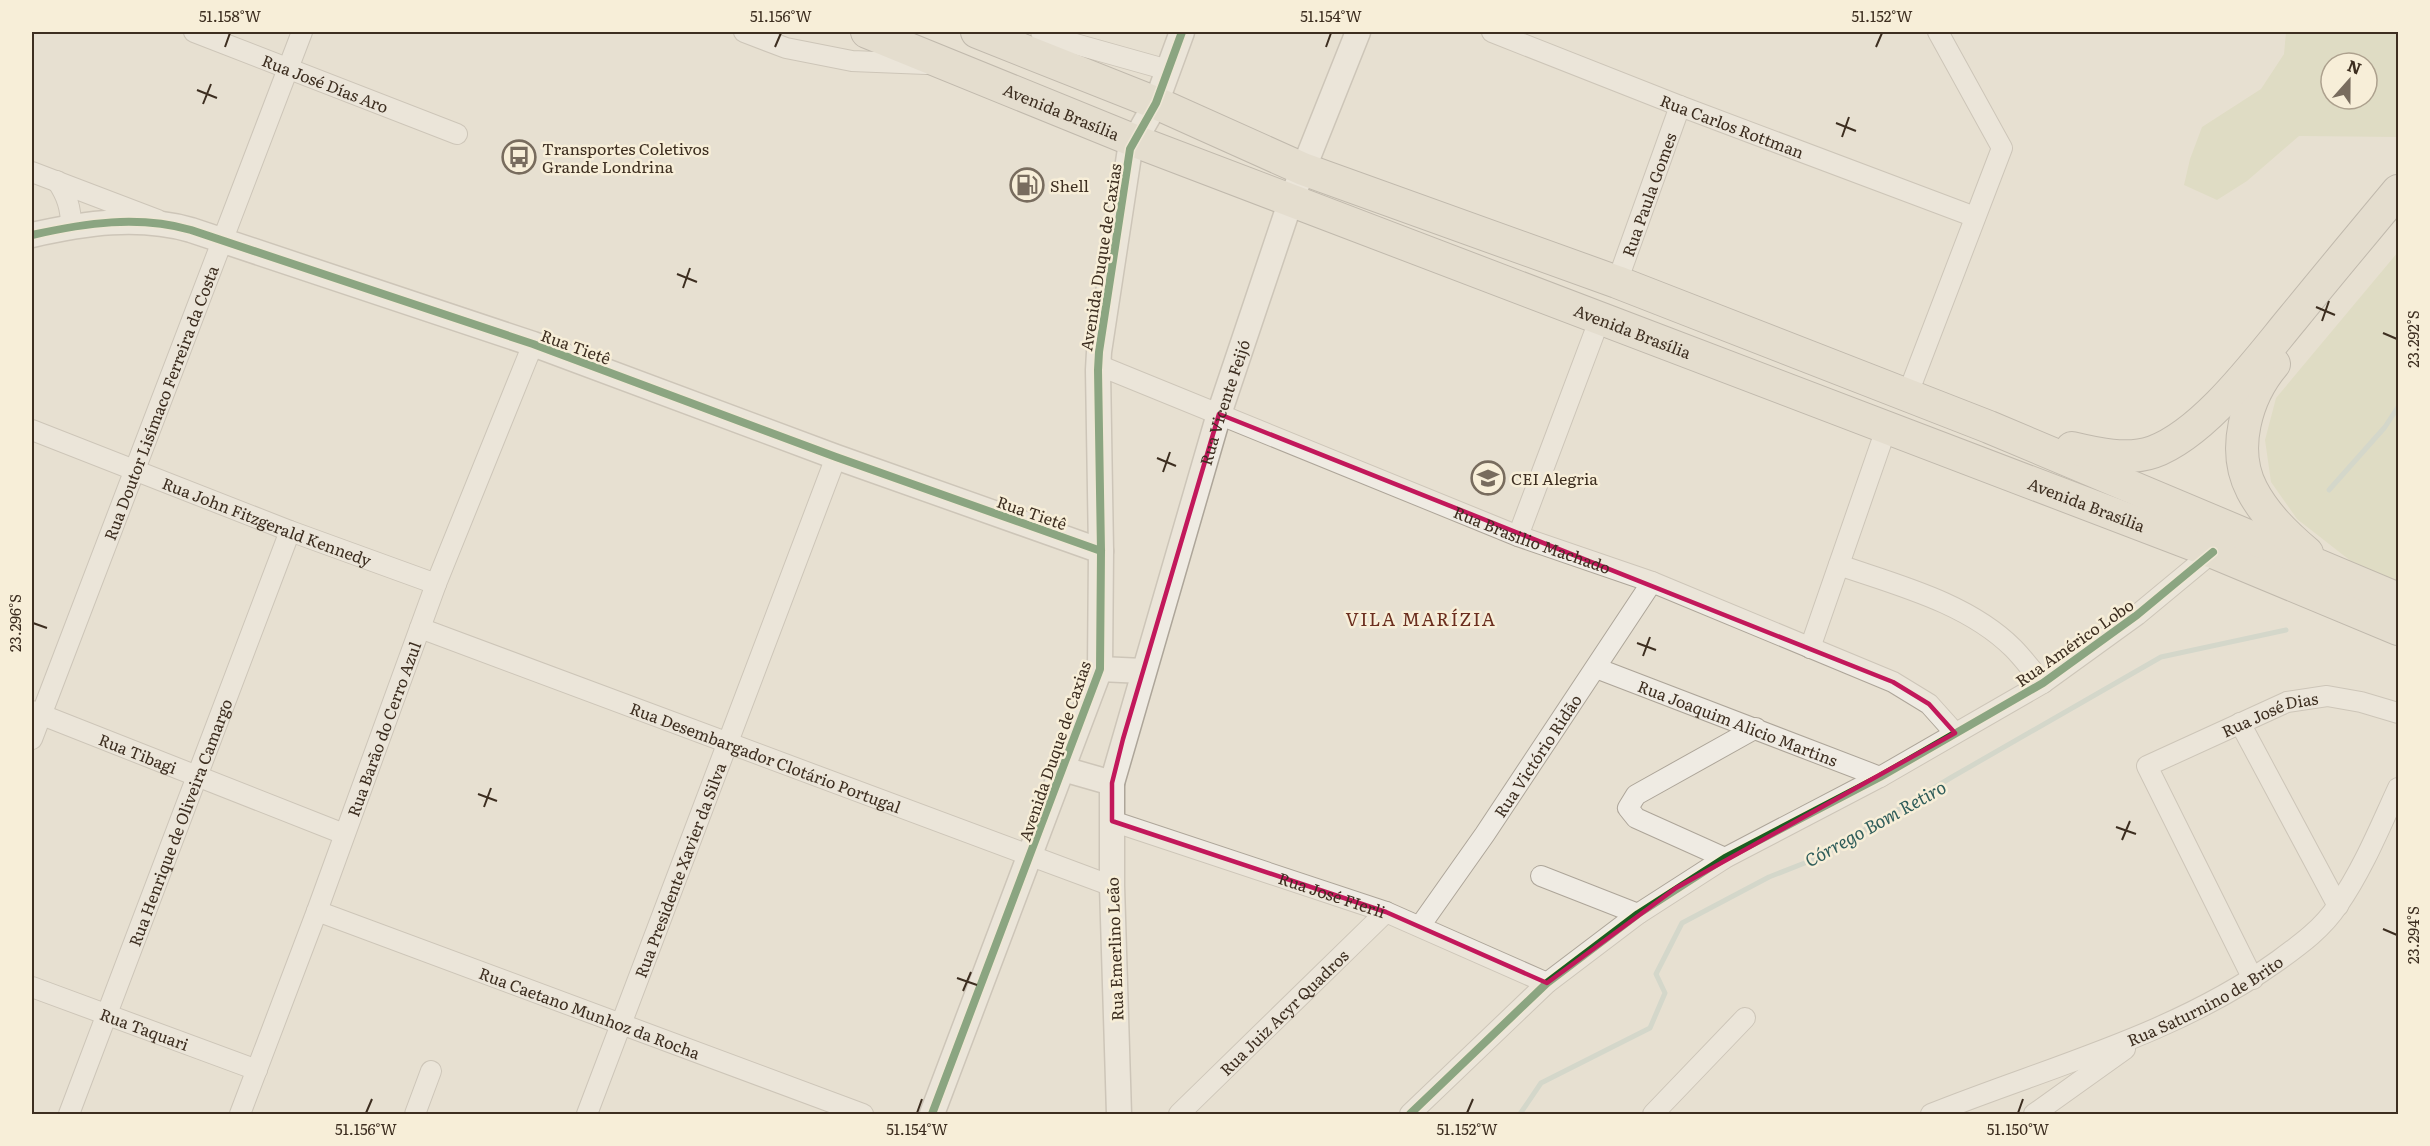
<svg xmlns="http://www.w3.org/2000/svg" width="2430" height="1146" font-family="Literata,serif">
<rect width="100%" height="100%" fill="#e7e0d1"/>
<g fill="#d6d7b3" fill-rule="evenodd">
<path d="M 2286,32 L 2398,32 L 2398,137 L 2299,136 L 2247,181 L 2217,200 L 2184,185 L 2190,159 L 2202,127 L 2261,89 L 2284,54 ZM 2331,63 L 2367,63 L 2367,99 L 2331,99 Z"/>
<polygon points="2398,252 2398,586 2370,576 2297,519 2271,482 2265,440 2276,398"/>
</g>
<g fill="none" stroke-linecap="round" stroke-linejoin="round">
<g stroke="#bcccc2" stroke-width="5">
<polyline points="2329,490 2385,427 2398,407"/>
<polyline points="1520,1114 1541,1083 1650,1028 1665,993 1656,974 1682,923 1769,877 1820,857 1952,777 2161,657 2286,630"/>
</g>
<g stroke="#ada599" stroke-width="22">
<g id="minor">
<path id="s1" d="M 194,32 L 457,134"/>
<polyline points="744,32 786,48 852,61 926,64"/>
<polyline points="1041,32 1061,40 1168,70"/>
<path id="s2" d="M 1492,32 L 1680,106 L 1975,217"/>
<polyline points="32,172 158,220"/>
<path d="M 57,181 C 67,196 71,208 71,226"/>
<path id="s3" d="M 1617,282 L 1680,106"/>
<path id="s4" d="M 1098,365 L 1518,536 L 1652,582 L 1893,682 L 1929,704 L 1955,733"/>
<polyline points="1907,396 2002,148 1938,32"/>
<path id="s5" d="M 32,430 L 290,531 L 436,584"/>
<polyline points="1518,536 1600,318"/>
<path d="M 1839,565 C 1897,585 1968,603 2013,648 C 2024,659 2033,672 2043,683"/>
<path id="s6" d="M 420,628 L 1112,886"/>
<polyline points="1810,648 1886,429"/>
<path id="s7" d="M 1596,668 L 1880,777"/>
<path id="s8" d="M 32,711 L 344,834"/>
<polyline points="2240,723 2338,906"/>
<path id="s9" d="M 32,739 L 302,32"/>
<path id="s10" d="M 1112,821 L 1386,912 L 1547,983"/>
<polyline points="1725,858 1636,818 1628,808 1636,795 1756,728"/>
<polyline points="1541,876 1638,914"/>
<path id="s11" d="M 317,911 L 863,1114"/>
<path id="s12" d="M 1420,926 L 1485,834 L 1652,582"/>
<path id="s13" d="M 2253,979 L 2147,766 L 2287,702 L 2327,696 L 2361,702 L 2398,713"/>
<path id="s14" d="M 32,987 L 257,1070"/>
<path id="s15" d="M 69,1114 L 290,531"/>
<path id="s16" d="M 240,1114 L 317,911 L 436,584 L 533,344"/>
<polyline points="415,1114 431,1071"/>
<path id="s17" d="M 587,1114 L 836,457"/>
<path id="s18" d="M 1179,1114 L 1386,912"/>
<polyline points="1410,1114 1547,983 1638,914 1725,858 1880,777 2043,683 2137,615 2213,552"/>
<polyline points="1653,1114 1745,1018"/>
<path id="s19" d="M 1931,1114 C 2048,1067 2175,1035 2279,960 C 2301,944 2323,928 2338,905 C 2363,869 2380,827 2398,788"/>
<polyline points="2034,1114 2125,1049"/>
</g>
</g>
<g stroke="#ada599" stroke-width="27">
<g id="tertiary">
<path d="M 32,235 C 85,223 138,215 191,230 L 533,344 L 836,457 L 1101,551"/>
<polyline points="1100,669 1143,671"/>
<polyline points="1063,769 1112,783"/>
<polyline points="932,1114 1100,669 1101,551 1098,370 1099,352 1130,149 1156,103 1182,32"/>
<path id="s20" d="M 1119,1114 L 1112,886 L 1112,783 L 1219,414 L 1291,200 L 1358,32"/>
</g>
</g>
<g stroke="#928b80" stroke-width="34">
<g id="trunk">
<path id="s21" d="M 867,32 L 1135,141 L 2213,552 L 2398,629"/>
<polyline points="977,32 1156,103 1303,169 1617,282 1989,427 2398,599"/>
<path d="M 2274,364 C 2246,397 2231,450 2252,490 C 2265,515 2286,535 2307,553"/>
<path d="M 2072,448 C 2097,454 2127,461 2153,452 C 2205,433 2258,360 2293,318 C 2328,275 2363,233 2398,191"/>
</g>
</g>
<use href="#minor" stroke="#efebe3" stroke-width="20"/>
<use href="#tertiary" stroke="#efebe3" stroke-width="24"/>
<use href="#trunk" stroke="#e0d9cb" stroke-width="32"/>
<g stroke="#f7eed8" stroke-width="11">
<g id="cycleway">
<path d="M 32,235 C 85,223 138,215 191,230 L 533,344 L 836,457 L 1101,551"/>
<polyline points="932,1114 1100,669 1101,551 1098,370 1099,352 1130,149 1156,103 1182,32"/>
<polyline points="1410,1114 1547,983 1638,914 1725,858 1880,777 2043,683 2137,615 2213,552"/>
</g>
</g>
<use href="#cycleway" stroke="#1b5e20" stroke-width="8"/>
</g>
<path d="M0 0H2430V1146H0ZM 1219,414 L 1893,682 L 1929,704 L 1955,733 L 1676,888 L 1547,983 L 1386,912 L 1112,821 L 1112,783 L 1123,739 Z" fill="#e7e0d1" fill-opacity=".55" fill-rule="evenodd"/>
<path fill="none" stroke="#c2185b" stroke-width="4.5" stroke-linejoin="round" d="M 1219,414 L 1893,682 L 1929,704 L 1955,733 L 1676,888 L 1547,983 L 1386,912 L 1112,821 L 1112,783 L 1123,739 Z"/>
<path fill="none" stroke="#3d2e20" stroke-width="2" d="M 225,47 L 230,33M 775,47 L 781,33M 1326,47 L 1331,33M 1876,47 L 1882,33M 197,90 L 217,98M 203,104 L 211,84M 1836,123 L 1856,131M 1842,137 L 1849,117M 677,274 L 697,282M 683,288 L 690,268M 2316,307 L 2335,315M 2322,321 L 2329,301M 2383,333 L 2397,339M 1157,458 L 1176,466M 1163,472 L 1170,452M 33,623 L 47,628M 1637,643 L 1656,650M 1643,656 L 1650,637M 478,794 L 497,801M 484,807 L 491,788M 2116,827 L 2136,834M 2122,840 L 2130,821M 2383,929 L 2397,935M 957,978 L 977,985M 963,991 L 971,972M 366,1113 L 372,1099M 917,1113 L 922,1099M 1467,1113 L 1473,1099M 2018,1113 L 2023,1099"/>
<defs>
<g id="bus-ring" transform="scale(1.725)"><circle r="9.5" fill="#f7eed8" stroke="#786c5e" stroke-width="1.5"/><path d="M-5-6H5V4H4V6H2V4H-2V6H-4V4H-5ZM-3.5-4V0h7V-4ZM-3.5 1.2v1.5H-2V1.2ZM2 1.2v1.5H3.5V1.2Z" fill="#786c5e"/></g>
<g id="fuel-ring" transform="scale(1.725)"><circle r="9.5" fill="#f7eed8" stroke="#786c5e" stroke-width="1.5"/><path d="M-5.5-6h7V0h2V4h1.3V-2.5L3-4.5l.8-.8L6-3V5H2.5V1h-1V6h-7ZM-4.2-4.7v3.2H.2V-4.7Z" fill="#786c5e"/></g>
<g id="school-ring" transform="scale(1.725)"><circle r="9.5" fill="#f7eed8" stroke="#786c5e" stroke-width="1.5"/><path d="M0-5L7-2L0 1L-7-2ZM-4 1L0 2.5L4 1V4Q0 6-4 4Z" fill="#786c5e"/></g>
</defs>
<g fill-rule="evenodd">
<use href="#bus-ring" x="519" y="157"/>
<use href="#fuel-ring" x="1027" y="185"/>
<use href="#school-ring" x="1488" y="478"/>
</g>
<g text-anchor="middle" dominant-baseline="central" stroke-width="5" stroke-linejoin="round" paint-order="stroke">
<g font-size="16" fill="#3d2e20" stroke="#f7eed8">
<text stroke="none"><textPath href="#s1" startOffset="141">Rua José Días Aro</textPath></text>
<text stroke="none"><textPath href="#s21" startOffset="210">Avenida Brasília</textPath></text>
<text stroke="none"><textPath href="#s2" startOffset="258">Rua Carlos Rottman</textPath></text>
<text stroke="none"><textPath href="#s3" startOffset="93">Rua Paula Gomes</textPath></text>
<text transform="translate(1100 257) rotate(-81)">Avenida Duque de Caxias</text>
<text stroke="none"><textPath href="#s21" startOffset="822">Avenida Brasília</textPath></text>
<text transform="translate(576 346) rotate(20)">Rua Tietê</text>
<text stroke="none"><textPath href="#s9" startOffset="360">Rua Doutor Lisímaco Ferreira da Costa</textPath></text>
<text stroke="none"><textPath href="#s20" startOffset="728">Rua Vicente Feijó</textPath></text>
<text stroke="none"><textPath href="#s21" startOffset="1308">Avenida Brasília</textPath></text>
<text transform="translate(1032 512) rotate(19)">Rua Tietê</text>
<text stroke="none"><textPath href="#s5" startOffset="252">Rua John Fitzgerald Kennedy</textPath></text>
<text stroke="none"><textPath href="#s4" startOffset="468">Rua Brasilio Machado</textPath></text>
<text transform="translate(2074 642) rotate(-35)">Rua Américo Lobo</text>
<text stroke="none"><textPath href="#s13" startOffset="372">Rua José Dias</textPath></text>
<text stroke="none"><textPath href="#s7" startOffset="152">Rua Joaquim Alicio Martins</textPath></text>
<text stroke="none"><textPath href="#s16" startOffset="411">Rua Barão do Cerro Azul</textPath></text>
<text transform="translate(1054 751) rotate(-71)">Avenida Duque de Caxias</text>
<text stroke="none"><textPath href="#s8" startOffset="114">Rua Tibagi</textPath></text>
<text stroke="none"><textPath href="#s12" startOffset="207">Rua Victório Ridão</textPath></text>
<text stroke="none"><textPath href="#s6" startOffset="369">Rua Desembargador Clotário Portugal</textPath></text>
<text stroke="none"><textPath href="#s15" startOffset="312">Rua Henrique de Oliveira Camargo</textPath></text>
<text stroke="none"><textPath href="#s17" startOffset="261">Rua Presidente Xavier da Silva</textPath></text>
<text stroke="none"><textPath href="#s10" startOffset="232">Rua José FIerli</textPath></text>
<text transform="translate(1114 949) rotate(-92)">Rua Emerlino Leão</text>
<text stroke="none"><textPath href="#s19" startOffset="297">Rua Saturnino de Brito</textPath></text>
<text stroke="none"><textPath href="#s18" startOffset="146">Rua Juiz Acyr Quadros</textPath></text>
<text stroke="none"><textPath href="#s11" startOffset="291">Rua Caetano Munhoz da Rocha</textPath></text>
<text stroke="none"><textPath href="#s14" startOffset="120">Rua Taquari</textPath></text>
</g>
<g font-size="16" fill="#3d2e20" stroke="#f7eed8" text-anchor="start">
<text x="542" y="148">Transportes Coletivos<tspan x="542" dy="18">Grande Londrina</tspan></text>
<text x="1050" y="185">Shell</text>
<text x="1511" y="478">CEI Alegria</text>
</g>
<g font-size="18" letter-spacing="1.5" fill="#6b2e1e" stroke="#f7eed8">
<text x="1421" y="618">VILA MARÍZIA</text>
</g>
<g font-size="18" font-style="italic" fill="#2f5d5a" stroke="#f7eed8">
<text transform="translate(1875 823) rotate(-29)">Córrego Bom Retiro</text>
</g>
</g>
<rect width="2430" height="1146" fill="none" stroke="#f7eed8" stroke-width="66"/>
<g transform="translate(2349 81) rotate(21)"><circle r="28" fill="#f7eed8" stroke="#ada18e" stroke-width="1.5"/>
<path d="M0-4.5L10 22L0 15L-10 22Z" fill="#786c5e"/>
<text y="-9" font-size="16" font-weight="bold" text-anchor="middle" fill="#3d2e20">N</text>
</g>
<rect x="33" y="33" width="2364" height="1080" fill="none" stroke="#3d2e20" stroke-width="2"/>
<g font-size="15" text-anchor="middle" fill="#3d2e20">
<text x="230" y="22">51.158°W</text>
<text x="781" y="22">51.156°W</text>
<text x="1331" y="22">51.154°W</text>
<text x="1882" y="22">51.152°W</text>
<text transform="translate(2414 339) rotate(-90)" y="5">23.292°S</text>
<text transform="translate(16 623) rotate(-90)" y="5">23.296°S</text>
<text transform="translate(2414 935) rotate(-90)" y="5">23.294°S</text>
<text x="366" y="1135">51.156°W</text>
<text x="917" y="1135">51.154°W</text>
<text x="1467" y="1135">51.152°W</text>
<text x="2018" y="1135">51.150°W</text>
</g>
</svg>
